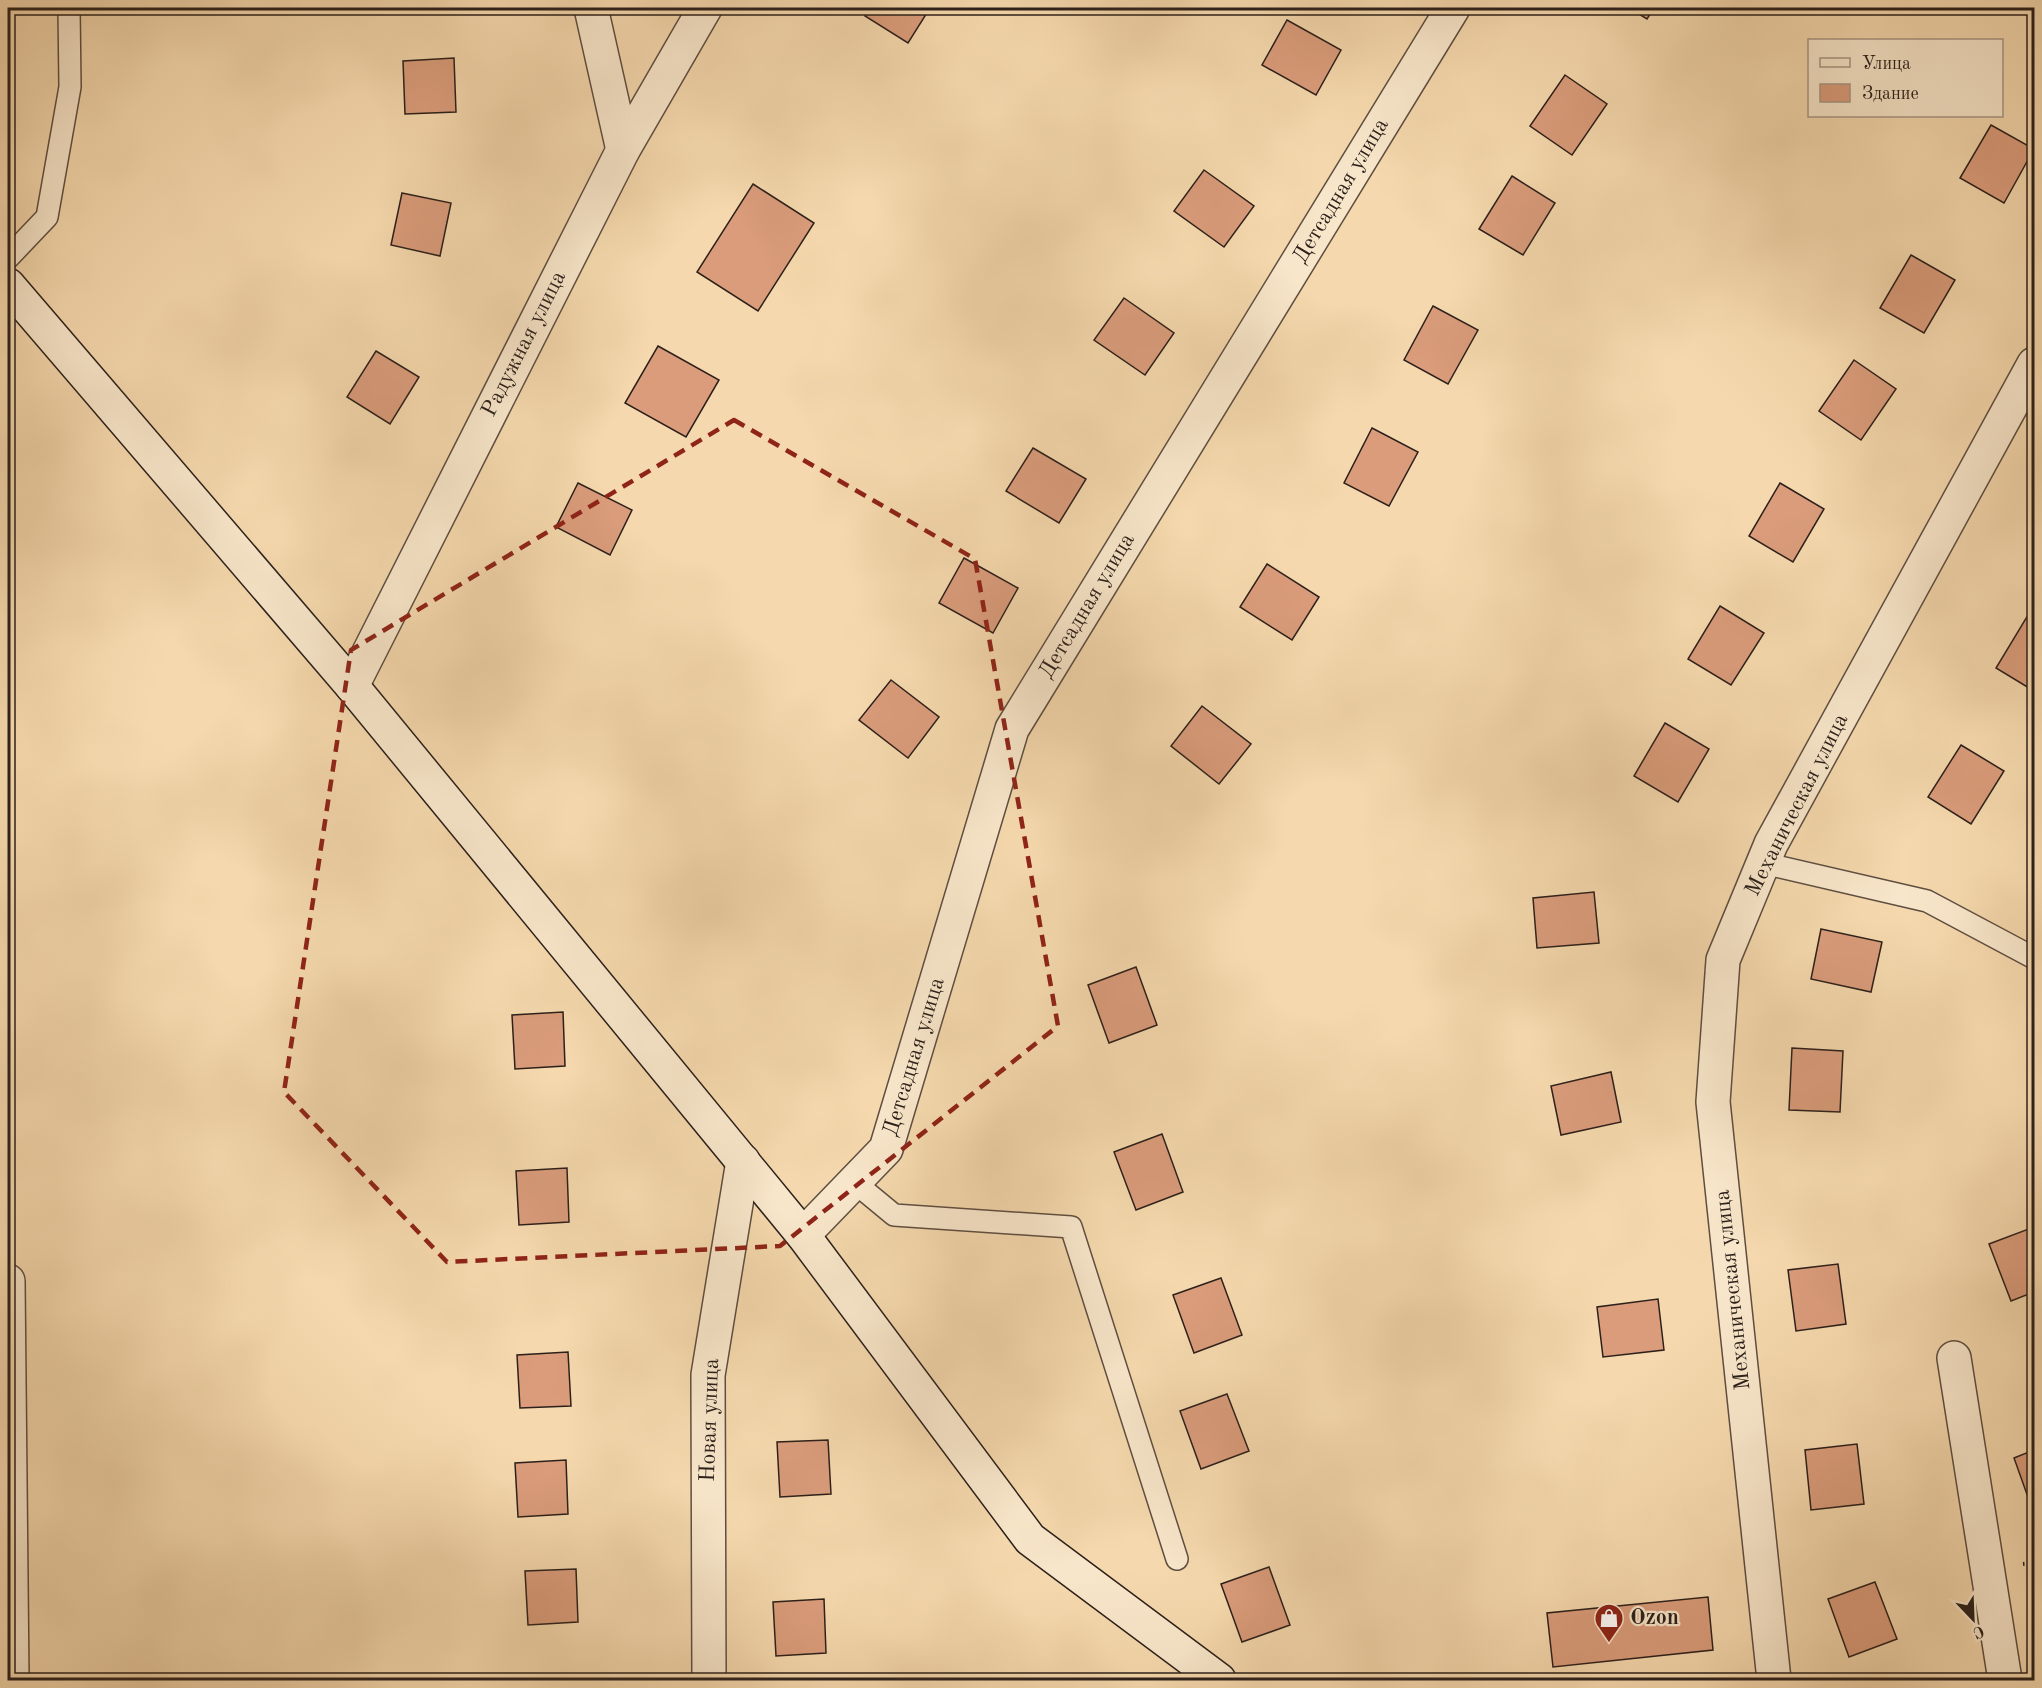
<svg xmlns="http://www.w3.org/2000/svg" width="2042" height="1688" font-family="'Old Standard TT',serif">
<rect width="100%" height="100%" fill="#f5d8ad"/>
<filter id="stains"><feTurbulence type="fractalNoise" baseFrequency=".00333" numOctaves="4"/><feColorMatrix values="0 0 0 0 .2 0 0 0 0 .09 0 0 0 0 .02 0 0 0 .5 -.17"/></filter>
<radialGradient id="worn" r=".72"><stop offset=".6" stop-color="#630" stop-opacity="0"/><stop offset="1" stop-color="#630" stop-opacity=".3"/></radialGradient>
<g fill="#da9c7b" stroke="#2c201b" stroke-width="1.5">
<polygon points="870,8 930,8 908,43 865,16"/>
<polygon points="1629,8 1654,8 1647,19"/>
<polygon points="1287,20 1341,50 1316,95 1262,65"/>
<polygon points="454,58 456,112 405,114 403,61"/>
<polygon points="1565,75 1607,104 1572,155 1530,126"/>
<polygon points="1991,125 2034,149 2004,203 1960,178"/>
<polygon points="1204,170 1254,206 1224,247 1174,211"/>
<polygon points="1512,176 1555,203 1523,255 1479,229"/>
<polygon points="753,184 814,223 758,311 697,272"/>
<polygon points="402,193 451,203 440,256 391,245"/>
<polygon points="1911,255 1955,280 1924,333 1880,308"/>
<polygon points="1124,298 1174,333 1145,375 1094,340"/>
<polygon points="1433,306 1478,330 1448,384 1404,360"/>
<polygon points="658,346 719,380 686,437 625,403"/>
<polygon points="376,351 419,377 390,424 347,397"/>
<polygon points="1854,360 1896,389 1861,440 1819,411"/>
<polygon points="1372,428 1418,452 1389,506 1344,483"/>
<polygon points="1033,448 1086,479 1059,523 1006,491"/>
<polygon points="578,483 632,510 610,555 556,527"/>
<polygon points="1780,483 1824,509 1793,562 1749,536"/>
<polygon points="964,558 1018,588 993,633 939,603"/>
<polygon points="1267,564 1319,597 1292,640 1240,607"/>
<polygon points="1720,606 1764,633 1731,685 1688,659"/>
<polygon points="2028,615 2034,619 2034,691 1996,668"/>
<polygon points="891,680 939,717 908,758 859,720"/>
<polygon points="1202,706 1251,744 1219,784 1171,746"/>
<polygon points="1665,723 1709,749 1678,802 1634,776"/>
<polygon points="1961,745 2004,771 1971,824 1928,797"/>
<polygon points="1594,892 1599,943 1537,948 1533,898"/>
<polygon points="1821,929 1882,942 1871,992 1811,979"/>
<polygon points="1136,967 1157,1025 1109,1043 1088,985"/>
<polygon points="563,1012 565,1066 515,1069 512,1015"/>
<polygon points="1792,1048 1843,1051 1840,1112 1789,1110"/>
<polygon points="1611,1072 1621,1122 1561,1135 1551,1086"/>
<polygon points="1162,1134 1183,1192 1136,1210 1114,1152"/>
<polygon points="567,1168 569,1222 519,1225 516,1171"/>
<polygon points="2034,1227 2034,1292 2011,1301 1989,1244"/>
<polygon points="1838,1264 1846,1324 1796,1331 1788,1270"/>
<polygon points="1221,1278 1242,1335 1194,1353 1173,1295"/>
<polygon points="1658,1299 1664,1350 1603,1357 1597,1307"/>
<polygon points="568,1352 571,1406 520,1408 517,1355"/>
<polygon points="1227,1394 1249,1451 1201,1469 1180,1411"/>
<polygon points="828,1440 831,1494 780,1497 777,1442"/>
<polygon points="1857,1444 1864,1504 1811,1510 1805,1450"/>
<polygon points="2034,1450 2034,1514 2014,1458"/>
<polygon points="566,1460 568,1514 518,1517 515,1463"/>
<polygon points="1269,1567 1290,1625 1242,1642 1221,1584"/>
<polygon points="576,1569 578,1622 528,1625 525,1571"/>
<polygon points="1875,1582 1897,1639 1849,1657 1828,1599"/>
<polygon points="1708,1597 1713,1650 1553,1667 1547,1613"/>
<polygon points="824,1599 826,1653 776,1656 773,1602"/>
</g>
<g fill="none" stroke-linecap="round" stroke-linejoin="round">
<g stroke="#5e4e40" stroke-width="24">
<g id="lane">
<polyline points="8,258 47,217 70,87 69,8"/>
<polyline points="1763,863 1927,901 2034,958"/>
<polyline points="854,1182 894,1215 1071,1227 1177,1559"/>
</g>
</g>
<g stroke="#5e4e40" stroke-width="36">
<g id="street">
<polyline points="591,8 623,150"/>
<polyline points="352,686 623,150 705,8"/>
<polyline points="803,1235 886,1149 1012,729 1453,8"/>
<polyline points="8,1281 12,1680"/>
<polyline points="1954,1358 2005,1680"/>
<polyline points="709,1680 708,1375 743,1161"/>
<polyline points="1774,1680 1713,1102 1723,960 1771,844 2034,364"/>
</g>
</g>
<g stroke="#2c201b" stroke-width="36">
<polyline id="secondary" points="8,285 352,686 803,1235 1030,1539 1219,1680"/>
</g>
<polyline stroke="#2c201b" stroke-width="4" stroke-dasharray="1.5 3" stroke-linecap="butt" points="2023,1564 2034,1563"/>
<use href="#lane" stroke="#f8e6ca" stroke-width="21"/>
<use href="#street" stroke="#f8e6ca" stroke-width="33"/>
<use href="#secondary" stroke="#f8e6ca" stroke-width="33"/>
</g>
<path fill="none" stroke="#8f2418" stroke-width="4.5" stroke-dasharray="12 8" stroke-linejoin="round" d="M 734,420 L 975,559 L 1058,1026 L 780,1246 L 447,1262 L 284,1092 L 351,650 Z"/>
<defs>
<g id="shop-pin" transform="scale(1.5)"><path d="M0 17L-7.5 6A9.5 9.5 0 1 1 7.5 6Z" fill="#8f2418" stroke="#f8e6ca"/><path d="M-5-2.5h2.3a2.7 3.5 0 0 1 5.4 0H5L5.5 6h-11ZM-1.5-2.5h3a1.5 2.3 0 0 0-3 0Z" fill="#fff"/></g>
</defs>
<g fill-rule="evenodd">
<use href="#shop-pin" x="1609" y="1618"/>
</g>
<g text-anchor="middle" dominant-baseline="central" stroke-width="4.5" stroke-linejoin="round" paint-order="stroke">
<g font-size="22" fill="#2c201b" stroke="#f8e6ca">
<text transform="translate(1341 191) rotate(-59)">Детсадная улица</text>
<text transform="translate(524 344) rotate(-63)">Радужная улица</text>
<text transform="translate(1087 606) rotate(-59)">Детсадная улица</text>
<text transform="translate(1797 805) rotate(-63)">Механическая улица</text>
<text transform="translate(914 1057) rotate(-73)">Детсадная улица</text>
<text transform="translate(1733 1290) rotate(-96)">Механическая улица</text>
<text transform="translate(710 1420) rotate(-88)">Новая улица</text>
</g>
<g font-size="22" font-weight="bold" fill="#2c201b" stroke="#f8e6ca" text-anchor="start">
<text x="1630" y="1618">Ozon</text>
</g>
</g>
<rect width="2042" height="1688" fill="none" stroke="#f5d8ad" stroke-width="30"/>
<rect x="9" y="9" width="2024" height="1670" fill="none" stroke="#2c201b" stroke-width="3"/>
<rect x="15" y="15" width="2012" height="1658" fill="none" stroke="#2c201b" stroke-width="1.5"/>
<rect x="1808" y="39" width="195" height="78" fill="#f8e6ca" stroke="#a69784" stroke-width="1.5"/>
<rect x="1820" y="58" width="30" height="9" fill="#f8e6ca" stroke="#a69784" stroke-width="1.5"/>
<text x="1862" y="69" font-size="18" fill="#2c201b">Улица</text>
<rect x="1820" y="84" width="30" height="18" fill="#da9c7b" stroke="#a69784" stroke-width="1.5"/>
<text x="1862" y="99" font-size="18" fill="#2c201b">Здание</text>
<g transform="translate(1973 1619) rotate(157)" stroke="#f8e6ca" stroke-width="4.5" paint-order="stroke">
<path d="M0-4.5L10 22L0 15L-10 22Z" fill="#2c201b"/>
<text y="-9" font-size="16" font-weight="bold" text-anchor="middle" fill="#2c201b">С</text>
</g>
<rect width="100%" height="100%" filter="url(#stains)"/>
<rect width="100%" height="100%" fill="url(#worn)"/>
</svg>
